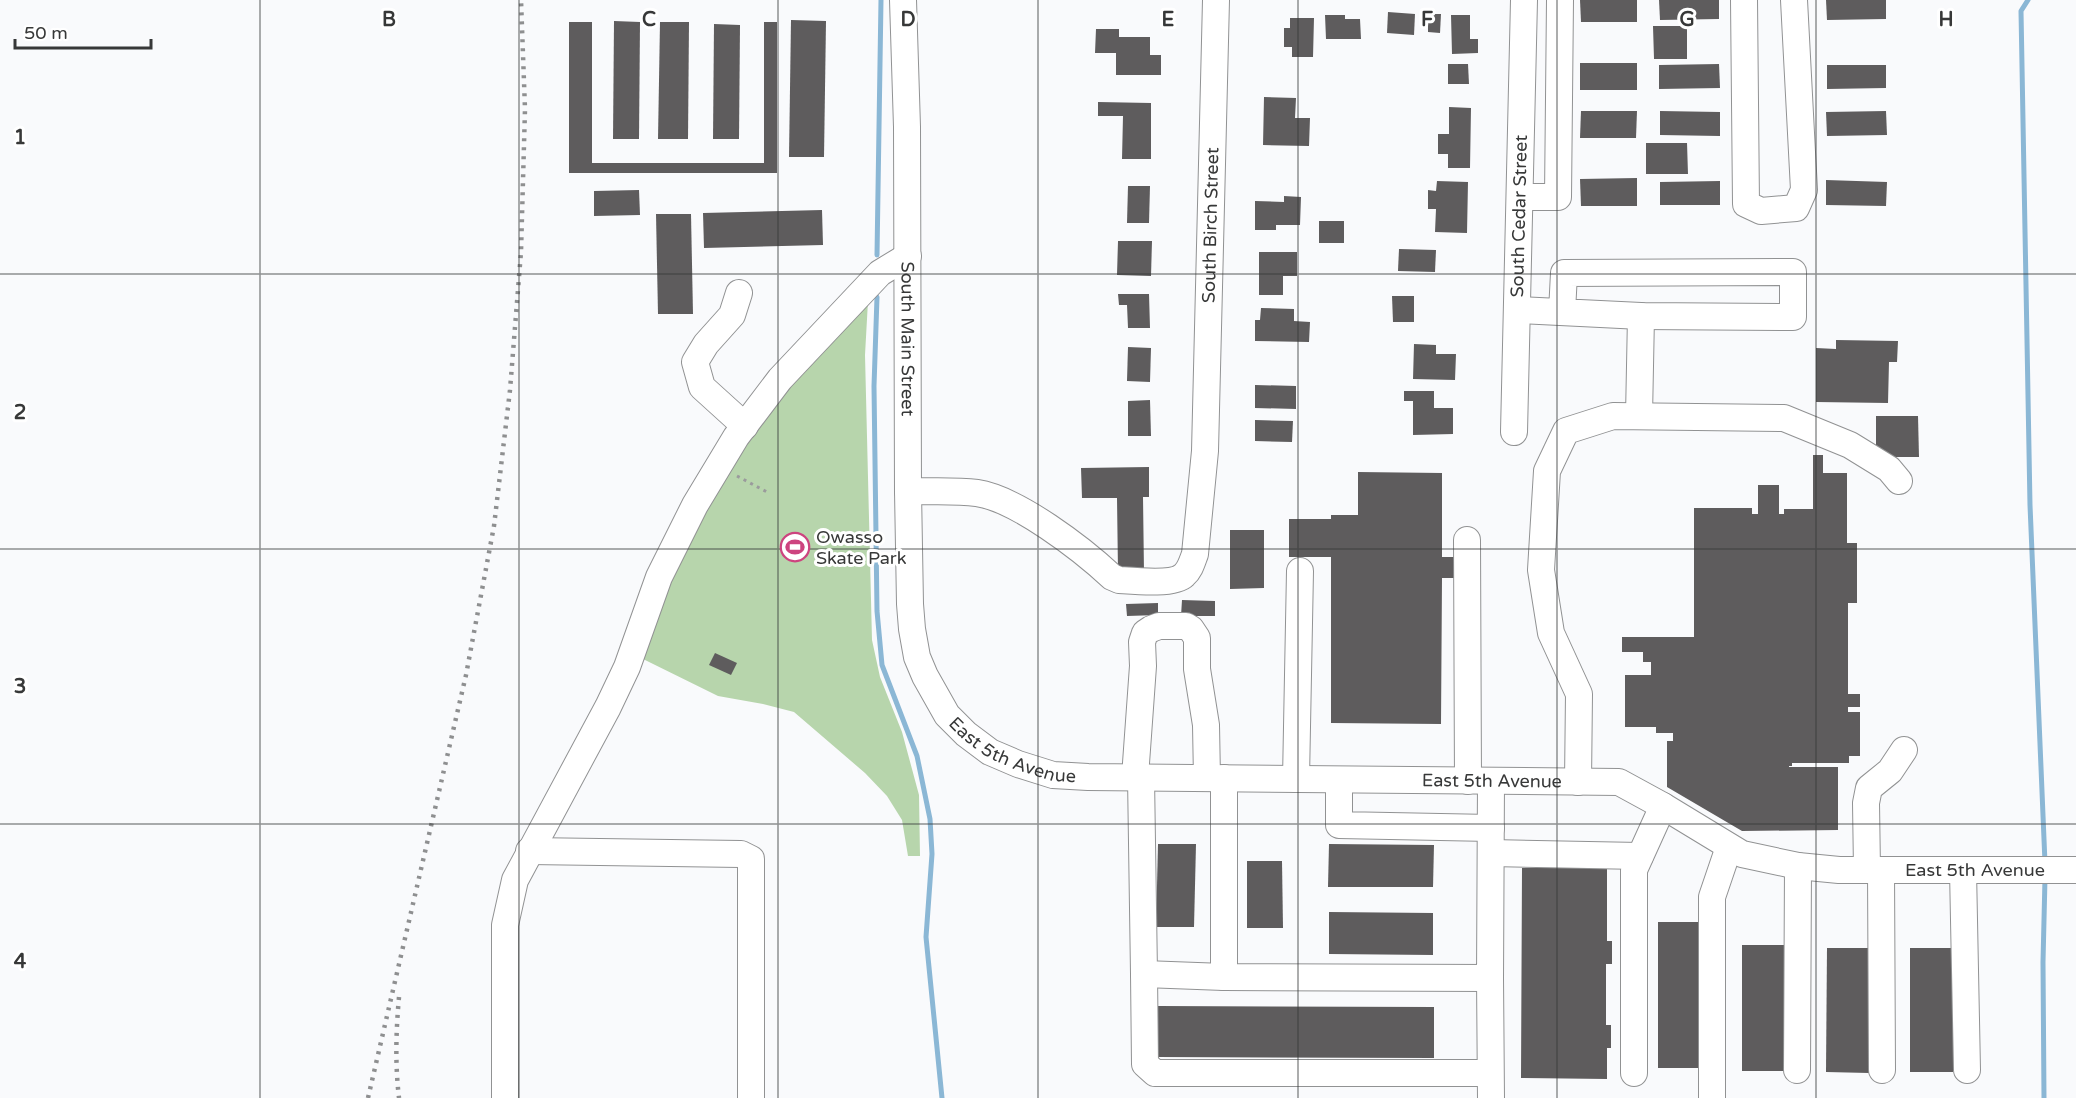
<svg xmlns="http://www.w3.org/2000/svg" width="2076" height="1098" font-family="'Varela Round',sans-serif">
<rect width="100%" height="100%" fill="#f9fafc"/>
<polygon fill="#b7d5ac" points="868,301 865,355 872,640 880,677 902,732 919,795 920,856 908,856 902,820 887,796 865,773 794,712 763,704 718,696 643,659 667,582 742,444 791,385"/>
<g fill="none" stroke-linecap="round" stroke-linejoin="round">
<g stroke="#8bb7d5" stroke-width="5">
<polyline points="2028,0 2021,11 2030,505 2045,863"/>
<polyline points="877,255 881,0"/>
<polyline points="877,297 874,386 877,611 882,665 917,756 930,819 932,854 926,937 942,1098"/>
<polyline points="2044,1098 2043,962 2045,878"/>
</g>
</g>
<g fill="#5e5c5d">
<polygon points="1580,0 1637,0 1637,22 1581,22"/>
<polygon points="1659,0 1719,0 1719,19 1660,20"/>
<polygon points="1826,0 1886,0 1886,19 1827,20"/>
<polygon points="1388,12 1415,14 1414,35 1387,33"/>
<polygon points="1428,14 1441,14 1440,33 1428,32"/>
<polygon points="1325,15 1345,15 1345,19 1360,19 1361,39 1326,39"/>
<polygon points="1451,15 1470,15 1470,39 1478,39 1478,53 1452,54"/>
<polygon points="1290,18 1314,18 1313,57 1292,57 1292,47 1284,47 1284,28 1290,28"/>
<polygon points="791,20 826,21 824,157 789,157"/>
<polygon points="614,21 640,22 639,139 613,139"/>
<polygon points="569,22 592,22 592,163 764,163 764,22 777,22 777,173 569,173"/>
<polygon points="660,22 689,22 688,139 658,139"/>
<polygon points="714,24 740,25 739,139 713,139"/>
<polygon points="1653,26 1687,26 1687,59 1654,59"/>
<polygon points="1096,29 1119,29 1119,37 1150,37 1150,55 1161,55 1161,75 1116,75 1116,53 1095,53"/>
<rect x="1580" y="63" width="57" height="27"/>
<polygon points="1448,64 1468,64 1469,84 1448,84"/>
<polygon points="1719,64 1720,88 1659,89 1659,65"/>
<polygon points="1827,65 1886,65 1886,88 1827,89"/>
<polygon points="1264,97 1296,98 1295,118 1310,118 1309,146 1263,145"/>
<polygon points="1098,102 1151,103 1151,159 1122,159 1123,116 1098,116"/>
<polygon points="1449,107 1471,108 1470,168 1448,168 1448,154 1438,154 1438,134 1449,134"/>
<polygon points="1581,111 1637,111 1636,138 1580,138"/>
<polygon points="1660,111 1720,112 1720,136 1660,135"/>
<polygon points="1886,111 1887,135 1827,136 1826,112"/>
<polygon points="1646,143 1687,143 1688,174 1646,174"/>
<polygon points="1637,178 1637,206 1581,206 1580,179"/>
<polygon points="1826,180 1887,182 1886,206 1826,205"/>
<polygon points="1437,181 1468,182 1467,233 1435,232 1436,209 1428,209 1428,190 1436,191"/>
<polygon points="1720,181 1720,205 1660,205 1660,182"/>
<polygon points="1128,186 1150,186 1149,223 1127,223"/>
<polygon points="639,190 640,215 594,216 594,191"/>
<polygon points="1284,196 1301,197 1300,225 1276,225 1276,230 1255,230 1255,201 1284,202"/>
<polygon points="822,210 823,245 704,248 703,213"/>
<polygon points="656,214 691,214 693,314 658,314"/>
<rect x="1319" y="221" width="25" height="22"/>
<polygon points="1118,241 1152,241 1151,276 1117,275"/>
<polygon points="1399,249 1436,250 1435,272 1398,271"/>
<polygon points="1259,252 1297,252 1297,276 1283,276 1283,295 1259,295"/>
<polygon points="1118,294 1149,294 1150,328 1128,328 1127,305 1119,305"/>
<polygon points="1392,296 1414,296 1414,322 1393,322"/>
<polygon points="1261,308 1294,309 1294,321 1310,322 1309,342 1255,341 1255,320 1260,320"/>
<polygon points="1836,340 1898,341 1897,362 1889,362 1888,403 1816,402 1816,348 1836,349"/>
<polygon points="1414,344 1436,345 1436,354 1456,354 1455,380 1413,379"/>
<polygon points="1128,347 1151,348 1150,382 1127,381"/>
<polygon points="1255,385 1296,386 1296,409 1255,408"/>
<polygon points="1404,391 1434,391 1434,408 1453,408 1453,434 1413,435 1413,401 1404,401"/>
<polygon points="1150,400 1151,436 1128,436 1128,401"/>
<polygon points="1876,416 1918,416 1919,457 1876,457"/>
<polygon points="1255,420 1293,421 1292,442 1255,441"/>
<polygon points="1813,455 1823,455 1823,473 1847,473 1847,543 1857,543 1857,603 1848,603 1848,694 1860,694 1860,707 1848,707 1848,712 1860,712 1860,756 1849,756 1849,763 1792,763 1792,766 1789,766 1789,767 1838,767 1838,830 1742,831 1667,787 1667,741 1673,741 1673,733 1656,733 1656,727 1625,727 1625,675 1651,675 1651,662 1643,662 1643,652 1622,652 1622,637 1694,637 1694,508 1752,508 1752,514 1758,514 1758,485 1779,485 1779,514 1784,514 1784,509 1813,509"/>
<polygon points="1149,467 1149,497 1143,497 1144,572 1118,572 1117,498 1082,498 1081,468"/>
<polygon points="1358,472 1442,473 1442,557 1457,557 1457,578 1442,578 1441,724 1331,723 1331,557 1289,557 1289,519 1331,519 1331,515 1358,515"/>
<polygon points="1230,530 1264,530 1264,588 1230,589"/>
<polygon points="1182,600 1215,601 1215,616 1181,616"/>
<polygon points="1158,603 1158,615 1127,616 1126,604"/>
<polygon points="715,653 737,663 731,675 709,665"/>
<polygon points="1158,844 1196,844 1194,927 1156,927"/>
<polygon points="1329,844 1434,845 1433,887 1328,887"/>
<polygon points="1247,861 1282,861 1283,928 1247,928"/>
<polygon points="1522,868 1607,868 1607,941 1612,941 1612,964 1606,964 1606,1025 1611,1025 1611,1048 1607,1048 1607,1079 1521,1078"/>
<polygon points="1329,912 1433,913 1433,955 1329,954"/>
<rect x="1658" y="922" width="43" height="146"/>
<rect x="1742" y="945" width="43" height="126"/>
<polygon points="1827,948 1869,948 1869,1073 1826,1072"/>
<rect x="1910" y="948" width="43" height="124"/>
<polygon points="1158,1006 1434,1007 1434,1058 1158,1057"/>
</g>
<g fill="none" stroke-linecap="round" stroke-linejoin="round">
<g stroke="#919293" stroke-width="28">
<g id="minor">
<path id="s1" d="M 903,0 L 907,127 L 908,491 L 910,604 L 912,629 L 917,657 L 925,676 L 947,715 L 966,734 L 990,752 L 1018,764 L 1053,775 L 1088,777 L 1619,782 L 1663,806 L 1742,854 L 1798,866 L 1839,870 L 2076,870"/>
<polyline points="1744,0 1746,204 1761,211 1796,208 1804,190 1794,0"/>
<polyline points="1520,197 1558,197 1560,0"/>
<polyline points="739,293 732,315 706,344 695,362 702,387 745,426"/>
<polyline points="1517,310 1641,316 1793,317 1793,272 1564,273 1562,312"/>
<polyline points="1639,416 1641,316"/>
<path id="s2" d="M 1514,432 L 1524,0"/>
<path id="s3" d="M 908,491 C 930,492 954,490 977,493 C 1017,499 1082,549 1112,577 L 1119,580 C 1134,581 1174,585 1184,575 C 1190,570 1192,562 1195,554 L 1205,451 L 1216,0"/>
<polyline points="1467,540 1468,781"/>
<polyline points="1135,777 1143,666 1142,642 1145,633 1151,629 1159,626 1186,626 1191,629 1197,638 1197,669 1206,725 1207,778"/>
<polyline points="1141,777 1144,974 1224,977"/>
<polyline points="1224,778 1224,977 1490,978 1491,781"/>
<polyline points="1296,779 1300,571"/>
<polyline points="1339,780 1339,825 1491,828"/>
<polyline points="1578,782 1579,694 1551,633 1541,570 1547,471 1566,431 1613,416 1784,418 1850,445 1889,469 1899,481"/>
<polyline points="529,851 741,854 751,859 751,1098"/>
<polyline points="1491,853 1640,856"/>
<polyline points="1867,870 1866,803 1869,788 1890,771 1904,750"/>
<polyline points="1881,870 1882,1070"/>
<polyline points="1963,870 1967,1070"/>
<polyline points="1144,974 1145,1064 1155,1073 1490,1073"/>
<polyline points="1490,978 1491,1098"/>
<polyline points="1797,1070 1798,866"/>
<polyline points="1634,1073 1634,870 1663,806"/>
<polyline points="505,1098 505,925 515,880 608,707 627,667 659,577 695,505 736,437 780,379 880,273 908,256"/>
<polyline points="1712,1098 1712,897 1729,847"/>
</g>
</g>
<polyline stroke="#9a9b9c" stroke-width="3" stroke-dasharray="3 4.5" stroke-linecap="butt" points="737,476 767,492"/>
<use href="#minor" stroke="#fff" stroke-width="26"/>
<g stroke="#8e8f90" stroke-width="4.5" stroke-dasharray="3 6" stroke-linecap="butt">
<path d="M 399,997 C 396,1031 395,1064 399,1098"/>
<polyline points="368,1098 466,675 494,526 510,390 521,252 525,109 521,0"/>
</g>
</g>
<path fill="none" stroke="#373838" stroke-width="1.5" stroke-opacity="0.55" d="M 260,0 L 260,1098M 519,0 L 519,1098M 778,0 L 778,1098M 1038,0 L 1038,1098M 1298,0 L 1298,1098M 1557,0 L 1557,1098M 1816,0 L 1816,1098M 0,274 L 2076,274M 0,549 L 2076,549M 0,824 L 2076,824"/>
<defs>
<g id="stadium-ring" transform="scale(1.5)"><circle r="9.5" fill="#fff" stroke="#cd447f" stroke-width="1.5"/><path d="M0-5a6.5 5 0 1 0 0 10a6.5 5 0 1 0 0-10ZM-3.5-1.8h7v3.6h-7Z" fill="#cd447f"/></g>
</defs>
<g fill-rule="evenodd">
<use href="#stadium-ring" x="795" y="547"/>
</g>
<g text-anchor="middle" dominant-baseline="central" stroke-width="6" stroke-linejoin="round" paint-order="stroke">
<g font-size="18" fill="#373838" stroke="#fff">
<text stroke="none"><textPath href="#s2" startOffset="216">South Cedar Street</textPath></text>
<text stroke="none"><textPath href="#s3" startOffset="657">South Birch Street</textPath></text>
<text stroke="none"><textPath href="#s1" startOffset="339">South Main Street</textPath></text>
<text stroke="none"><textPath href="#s1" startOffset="800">East 5th Avenue</textPath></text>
<text stroke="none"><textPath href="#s1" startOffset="1286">East 5th Avenue</textPath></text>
<text stroke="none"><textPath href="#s1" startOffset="1790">East 5th Avenue</textPath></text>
</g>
<g font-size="18" fill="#373838" stroke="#fff" text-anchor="start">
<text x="816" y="537">Owasso<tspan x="816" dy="21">Skate Park</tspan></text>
</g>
</g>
<g font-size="20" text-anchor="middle" font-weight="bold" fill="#373838" stroke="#fff" stroke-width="6" stroke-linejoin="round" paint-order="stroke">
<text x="389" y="26">B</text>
<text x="649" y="26">C</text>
<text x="908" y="26">D</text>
<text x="1168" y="26">E</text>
<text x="1427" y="26">F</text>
<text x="1687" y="26">G</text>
<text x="1946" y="26">H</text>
<text x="20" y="144">1</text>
<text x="20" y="419">2</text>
<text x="20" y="693">3</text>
<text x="20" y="968">4</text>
</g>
<path d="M15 39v9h136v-9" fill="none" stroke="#373838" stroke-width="3"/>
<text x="24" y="39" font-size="18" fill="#373838" stroke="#ffffff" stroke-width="4.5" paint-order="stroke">50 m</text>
</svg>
